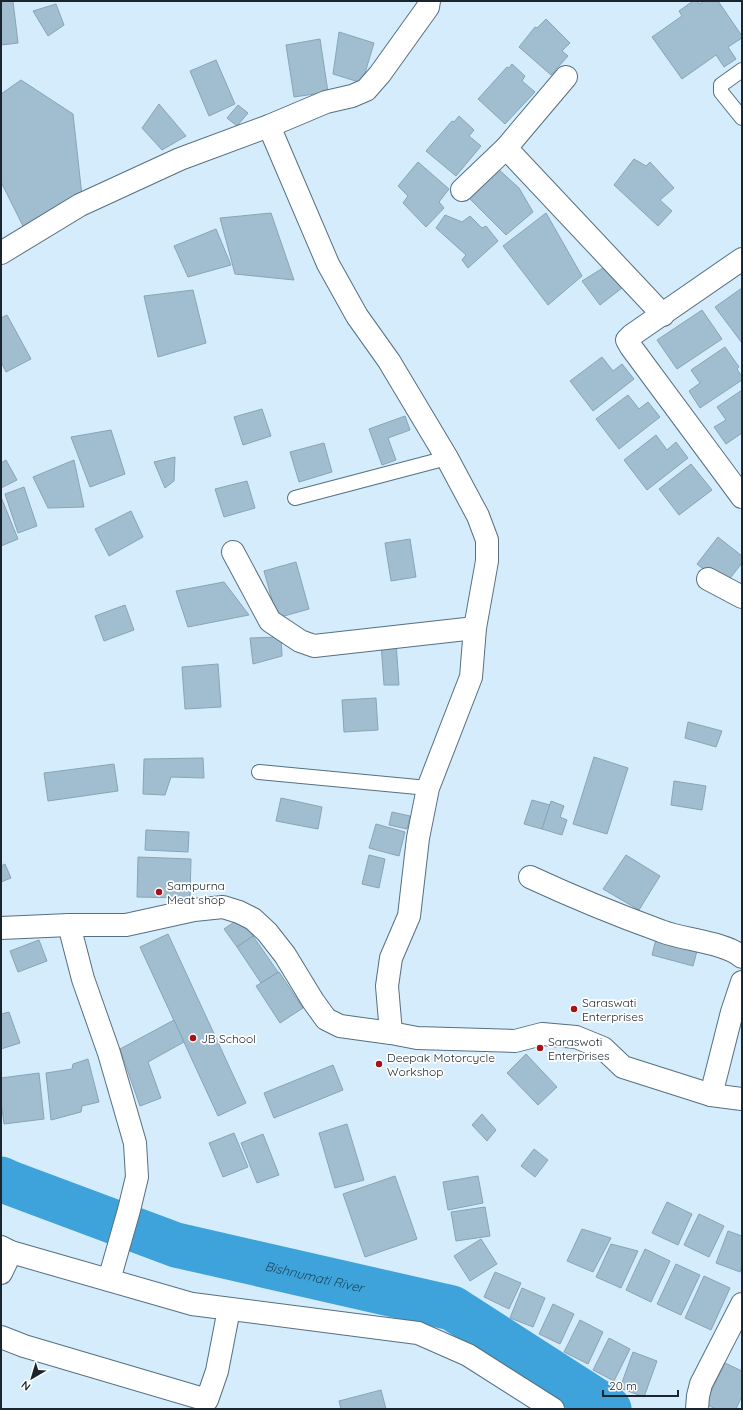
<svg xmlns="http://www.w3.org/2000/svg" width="743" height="1410" font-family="Quicksand,sans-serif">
<rect width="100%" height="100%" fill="#d4ecfc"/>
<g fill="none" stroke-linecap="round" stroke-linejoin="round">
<path stroke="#3ea3da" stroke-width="45" id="s1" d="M 1,1179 L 10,1183 L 176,1245 L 452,1308 L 609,1409"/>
</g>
<g fill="#a1bed1" stroke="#88a4b7">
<polygon points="1,1 13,1 18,43 1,45"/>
<polygon points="693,1 698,1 700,4 704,1 718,1 742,36 742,38 728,47 736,59 724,67 716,55 682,79 652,37 682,16 679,11"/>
<polygon points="56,4 64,25 48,36 33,11"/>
<polygon points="546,19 570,43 562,51 568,56 551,75 519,47 535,27 537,28"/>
<polygon points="339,32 374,43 362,83 333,74"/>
<polygon points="320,39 328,92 294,97 286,45"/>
<polygon points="216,60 235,104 209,116 190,71"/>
<polygon points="512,64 525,76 522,81 535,92 505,124 478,99 507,67 509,68"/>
<polygon points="21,80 73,114 82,196 25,230 1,182 1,94"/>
<polygon points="159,104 186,136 162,150 142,128"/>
<polygon points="238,105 248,113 237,126 227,118"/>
<polygon points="459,116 474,130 469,136 481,146 456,176 426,151 452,121 454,122"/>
<polygon points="634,159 646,166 650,162 674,188 660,200 672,211 658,226 614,185"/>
<polygon points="418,162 449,189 439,202 444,208 426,227 403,203 408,196 398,186"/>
<polygon points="496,167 519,188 533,212 506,235 467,196"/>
<polygon points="271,213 294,280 235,274 220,218"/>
<polygon points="546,213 582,276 548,305 503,246"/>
<polygon points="445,215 462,222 470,216 482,228 486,226 498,241 468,268 462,260 466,255 436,228"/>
<polygon points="216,229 231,265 188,277 174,246"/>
<polygon points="606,266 622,288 600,305 582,281"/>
<polygon points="742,288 742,343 715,307"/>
<polygon points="193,290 206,343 158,357 144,296"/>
<polygon points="702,310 722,339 677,369 657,340"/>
<polygon points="7,315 31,359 6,372 1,362 1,318"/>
<polygon points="725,347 739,367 737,369 742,377 742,380 700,408 689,391 700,383 691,370"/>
<polygon points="602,357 613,371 622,364 634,379 593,411 570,381"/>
<polygon points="742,390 742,433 726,444 714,427 726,420 717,407"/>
<polygon points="628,395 639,409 648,402 660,417 619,449 596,419"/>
<polygon points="262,409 271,436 243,445 234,417"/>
<polygon points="405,416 410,430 388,438 396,460 382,465 369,429"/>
<polygon points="111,430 125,474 90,487 71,437"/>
<polygon points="656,435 667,450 676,442 688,458 647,490 624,460"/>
<polygon points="324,443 332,472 299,482 290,452"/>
<polygon points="175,457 174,481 165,488 154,462"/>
<polygon points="6,460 17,480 1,488 1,463"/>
<polygon points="74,460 84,507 48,508 33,477"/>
<polygon points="691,464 712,490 679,515 659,489"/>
<polygon points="247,481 255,508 224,517 215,489"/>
<polygon points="24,487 37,526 18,533 5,494"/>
<polygon points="1,497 18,539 1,546"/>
<polygon points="131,511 143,537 109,556 95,529"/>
<polygon points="718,537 742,556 742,563 724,586 697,564"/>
<polygon points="410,539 416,577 391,581 385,543"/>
<polygon points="296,562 309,609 277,618 264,571"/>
<polygon points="224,582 249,615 188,627 176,591"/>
<polygon points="125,605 134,630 104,641 95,616"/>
<polygon points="281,637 282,656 253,664 250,638"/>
<polygon points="396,642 399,685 384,685 381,643"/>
<polygon points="218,664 221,707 185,709 182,667"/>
<polygon points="376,698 378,730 344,732 342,700"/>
<polygon points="688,722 722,731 716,747 685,738"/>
<polygon points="594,757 628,768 607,834 573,824"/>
<polygon points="203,758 204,778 171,777 165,795 143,794 144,759"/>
<polygon points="114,764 118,791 48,801 44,773"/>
<polygon points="674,781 706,786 702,810 671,805"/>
<polygon points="281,798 322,807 318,829 276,821"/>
<polygon points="532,800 550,805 542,829 524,824"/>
<polygon points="551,801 564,806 560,817 567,820 562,835 542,829"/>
<polygon points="392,812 410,816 407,829 389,825"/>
<polygon points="376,824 405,832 399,856 369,848"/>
<polygon points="146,830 189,832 188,852 145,850"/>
<polygon points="369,855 385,859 379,888 362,884"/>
<polygon points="626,855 660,876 639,910 603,889"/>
<polygon points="138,857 191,859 190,898 137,897"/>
<polygon points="5,864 11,878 1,882 1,866"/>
<polygon points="237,920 246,926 253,936 237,947 224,929"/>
<polygon points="168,934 246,1103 218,1116 140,947"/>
<polygon points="253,936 278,972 261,983 237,947"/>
<polygon points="656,939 697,951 693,966 652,955"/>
<polygon points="39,940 47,961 18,972 10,951"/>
<polygon points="279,972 303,1008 280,1023 256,986"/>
<polygon points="9,1012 20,1043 1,1049 1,1014"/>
<polygon points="174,1020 184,1042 148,1062 161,1098 140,1106 120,1049"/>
<polygon points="526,1054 557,1087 538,1105 507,1073"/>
<polygon points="88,1059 99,1102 82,1106 81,1112 51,1120 46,1073 72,1069 73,1064"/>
<polygon points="333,1065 343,1090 274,1118 264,1093"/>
<polygon points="39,1073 44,1119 4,1124 1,1102 1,1078"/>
<polygon points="482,1114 496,1130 487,1141 472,1125"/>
<polygon points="347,1124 364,1180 335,1188 319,1133"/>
<polygon points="234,1133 248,1167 223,1177 209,1143"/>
<polygon points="263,1134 279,1175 257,1183 241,1143"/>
<polygon points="534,1149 548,1160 535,1177 521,1166"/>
<polygon points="395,1176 417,1239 365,1257 343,1194"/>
<polygon points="478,1176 483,1203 448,1210 443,1182"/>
<polygon points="667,1202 692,1214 678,1245 652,1233"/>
<polygon points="485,1207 490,1236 456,1241 451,1212"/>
<polygon points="699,1214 724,1226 709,1257 684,1245"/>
<polygon points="582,1229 611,1238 593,1272 567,1261"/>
<polygon points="728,1231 742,1236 742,1265 740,1272 716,1263"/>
<polygon points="481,1239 497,1264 470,1281 454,1256"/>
<polygon points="611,1244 638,1251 621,1288 596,1277"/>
<polygon points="645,1249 670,1261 651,1302 626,1290"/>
<polygon points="676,1264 700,1275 681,1315 657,1304"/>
<polygon points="495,1272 521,1283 509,1309 484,1297"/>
<polygon points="704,1276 730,1288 711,1330 685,1318"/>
<polygon points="522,1288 545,1298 533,1327 510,1318"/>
<polygon points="553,1304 574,1314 560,1344 539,1334"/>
<polygon points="580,1320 603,1332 588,1364 564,1352"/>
<polygon points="609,1338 630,1349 614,1381 593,1370"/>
<polygon points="633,1352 657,1361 644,1397 620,1388"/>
<polygon points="725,1363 742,1371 742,1396 736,1409 716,1409 705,1404"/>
<polygon points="381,1390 386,1409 341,1409 339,1401"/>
</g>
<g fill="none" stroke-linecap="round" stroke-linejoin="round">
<g stroke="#557081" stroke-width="16">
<g id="lane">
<polyline points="742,70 721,85 721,92 742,118"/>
<polyline points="295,498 447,458"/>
<polyline points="259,772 428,788"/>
</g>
</g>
<g stroke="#557081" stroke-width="24">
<g id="street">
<polyline points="566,77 506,148 663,315"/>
<polyline points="269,126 328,264 357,316 389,361 447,458 478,516 487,540 487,561 475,628 471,677 428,788 418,838 409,916 391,958 387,986 391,1033"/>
<polyline points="462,190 506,148"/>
<polyline points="1,253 80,205 180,159 269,126 326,102 352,96 366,90 380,74 428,7 429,1"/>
<polyline points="742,259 632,335 627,340 631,347 742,497"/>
<polyline points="233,552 270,621 300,641 314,646 475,628"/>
<polyline points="708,579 742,597"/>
<path d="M 530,877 C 573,897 617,915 661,931 C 683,940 725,942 742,957"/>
<polyline points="69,925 83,979 109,1053 135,1143 137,1177 129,1210 109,1280"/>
<polyline points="1,928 69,925 126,925 194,910 223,907 239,912 253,919 267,932 285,955 313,1001 326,1019 340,1026 391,1033 417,1038 515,1041 542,1034 576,1037 603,1048 623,1067 711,1095 742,1099"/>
<polyline points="711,1095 732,1012 742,982"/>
<polyline points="1,1247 11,1252 192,1304 418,1333 468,1355 553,1409"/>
<polyline points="1,1273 11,1252"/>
<polyline points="1,1337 24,1346 207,1400 217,1371 229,1309"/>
<polyline points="697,1409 698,1396 701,1384 742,1304"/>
</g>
</g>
<use href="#lane" stroke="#fff" stroke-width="14"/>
<use href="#street" stroke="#fff" stroke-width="22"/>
</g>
<g fill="#a71218" stroke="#fff" stroke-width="1.5">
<circle cx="159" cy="892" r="4"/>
<circle cx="574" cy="1009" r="4"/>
<circle cx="193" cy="1038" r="4"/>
<circle cx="540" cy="1048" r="4"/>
<circle cx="379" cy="1064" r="4"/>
</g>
<g text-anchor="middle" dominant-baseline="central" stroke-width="3.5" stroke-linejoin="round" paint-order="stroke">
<g font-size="12" fill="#1a252d" stroke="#fff" text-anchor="start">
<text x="167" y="885">Sampurna<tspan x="167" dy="14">Meat shop</tspan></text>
<text x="582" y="1002">Saraswati<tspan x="582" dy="14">Enterprises</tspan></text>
<text x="201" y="1038">JB School</text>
<text x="548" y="1041">Saraswoti<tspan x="548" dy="14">Enterprises</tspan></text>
<text x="387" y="1057">Deepak Motorcycle<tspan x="387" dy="14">Workshop</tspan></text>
</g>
<g font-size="13" font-style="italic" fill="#1c465d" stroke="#fff">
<text stroke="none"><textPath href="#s1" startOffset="329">Bishnumati River</textPath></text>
</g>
</g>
<rect width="743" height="1410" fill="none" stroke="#1a252d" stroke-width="4"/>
<g transform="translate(32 1378) rotate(218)" stroke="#ffffff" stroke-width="3" paint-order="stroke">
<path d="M0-3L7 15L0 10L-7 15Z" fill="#1a252d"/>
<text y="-6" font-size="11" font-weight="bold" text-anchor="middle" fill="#1a252d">N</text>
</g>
<path d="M603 1390v6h75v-6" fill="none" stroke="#1a252d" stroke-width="2"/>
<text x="609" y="1390" font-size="12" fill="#1a252d" stroke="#ffffff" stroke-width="3" paint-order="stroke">20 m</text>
</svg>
